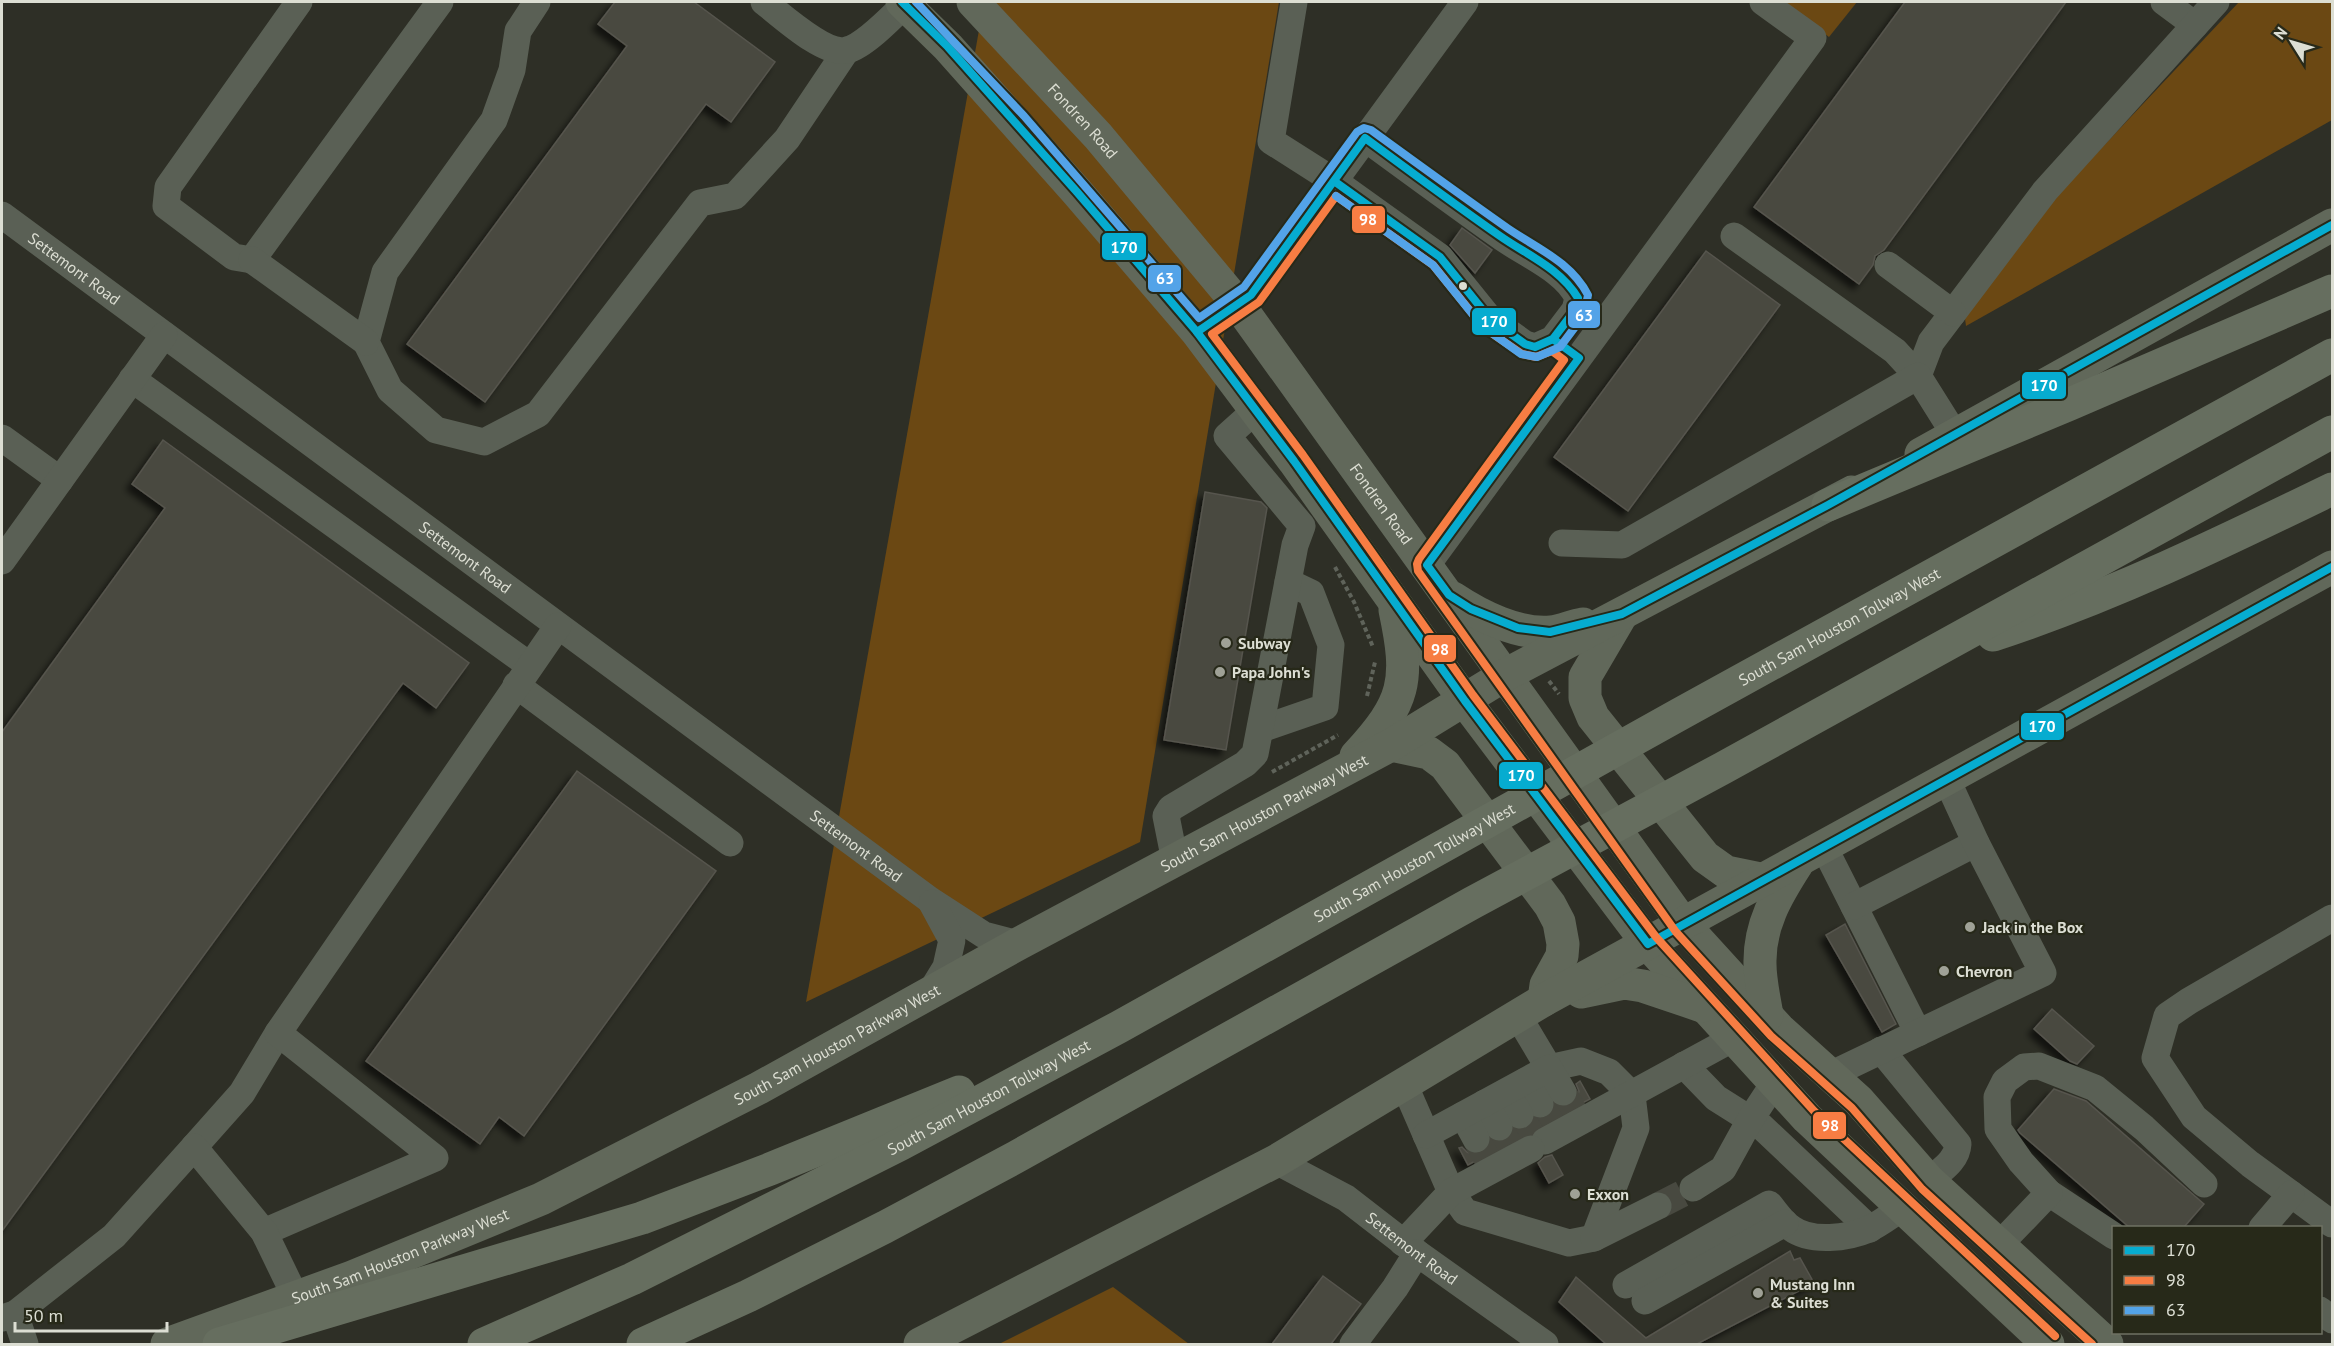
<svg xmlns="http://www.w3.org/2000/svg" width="2334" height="1346" font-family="'PT Sans',sans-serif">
<defs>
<filter id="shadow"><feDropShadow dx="-5.5" dy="5.5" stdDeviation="3" flood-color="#0009"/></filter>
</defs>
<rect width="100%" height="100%" fill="#2e2f26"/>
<g fill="#6b4813">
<polygon points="984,2 1279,2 1140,842 806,1002"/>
<polygon points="1782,2 1857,2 1829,37"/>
<polygon points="2239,2 2332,2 2332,120 1966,326 1962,296"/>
<polygon points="1113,1287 1189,1344 999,1344"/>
</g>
<g fill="#4a4941" stroke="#56554d" stroke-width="1.5" filter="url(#shadow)">
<polygon points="615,2 694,2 775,62 731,122 706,104 485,402 407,344 627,46 598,24"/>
<polygon points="1905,2 2066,2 1884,250 1875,256 1873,265 1859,284 1754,207"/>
<polygon points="1462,228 1492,250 1475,273 1450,245"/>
<polygon points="1706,251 1780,305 1628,511 1554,457"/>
<polygon points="163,440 469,663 436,708 403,683 2,1231 2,732 165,508 132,484"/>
<polygon points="1205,492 1261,502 1267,508 1226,750 1164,740"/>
<polygon points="577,771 716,871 524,1136 499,1117 480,1144 366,1061"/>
<polygon points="1845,924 1896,1024 1882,1032 1826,935"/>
<polygon points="2052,1009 2094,1046 2077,1064 2070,1061 2034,1029"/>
<polygon points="1580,1081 1590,1099 1537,1127 1531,1133 1524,1135 1468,1165 1459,1148 1462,1147 1467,1152 1475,1155 1483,1153 1489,1148 1491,1141 1498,1143 1506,1141 1512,1135 1514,1129 1527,1129 1535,1118 1541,1120 1549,1117 1555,1106 1562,1108 1570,1106 1577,1099 1579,1091 1576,1084"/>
<polygon points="2054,1089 2086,1101 2204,1204 2184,1227 2129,1227 2020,1133 2018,1130"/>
<polygon points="1552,1155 1563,1175 1549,1183 1538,1163 1545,1157"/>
<polygon points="1790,1251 1794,1260 1800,1258 1814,1283 1697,1344 1606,1344 1559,1302 1576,1277 1646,1338"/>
<polygon points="1323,1276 1361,1304 1331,1344 1272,1344"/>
</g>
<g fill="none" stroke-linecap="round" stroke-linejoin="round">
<g stroke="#484940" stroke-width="27" stroke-dasharray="27 14" stroke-linecap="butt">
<polyline points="1563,1092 1574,1112"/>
<polyline points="1540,1104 1552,1124"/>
<polyline points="1520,1115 1538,1145"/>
<polyline points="1499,1127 1510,1147"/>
<polyline points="1476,1139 1488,1160"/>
<polyline points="1658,1206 1693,1188"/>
</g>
<g stroke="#5f635a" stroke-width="4" stroke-dasharray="4.5 3" stroke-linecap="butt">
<polyline points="1335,567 1354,602 1373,647"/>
<polyline points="1549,681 1559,694"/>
<polyline points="1367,696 1375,662"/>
<polyline points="1272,772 1338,735"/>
</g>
<g stroke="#5a6055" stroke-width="27">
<polyline points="299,2 168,187 166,206 234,257 252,260 440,2"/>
<polyline points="537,2 518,31 512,70 494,120 385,272 366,342 390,390 436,430 484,442 538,414 700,203 735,196 787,139 846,51"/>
<path d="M 764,2 C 781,15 825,56 847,50 C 864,46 892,17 905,4"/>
<path d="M 1294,2 L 1271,141 L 1334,181 L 1440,257 L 1490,319 L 1525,344 L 1535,347 L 1553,339 L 1575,310 L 1578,298 C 1566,270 1524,254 1500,236 C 1455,204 1410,171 1365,138"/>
<polyline points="2164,2 2195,25"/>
<path id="s1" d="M 2,215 L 930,900 L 984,935 L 1018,944"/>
<polyline points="1734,236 1895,351 1918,376 1931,342 2045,191 2216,2"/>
<polyline points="252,260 366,342"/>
<polyline points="1888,265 1953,313"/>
<polyline points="1238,304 1251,295 1465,2"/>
<polyline points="132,379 529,665"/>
<polyline points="2,438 60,480"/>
<polyline points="1562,543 1622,545 1918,376 1955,435"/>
<polyline points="2,561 164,335"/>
<polyline points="1427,565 1813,38 1763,2"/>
<polyline points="516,685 730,843"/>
<polyline points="1261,729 1325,707 1331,645 1311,593 1288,582"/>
<polyline points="1824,847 1918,1033"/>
<polyline points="1175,861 1166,816 1171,808 1245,764 1255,754 1295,545 1302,526 1227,436 1256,410"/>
<polyline points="1854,906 1976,843"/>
<polyline points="2332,918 2189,1001 2167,1016 2155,1058 2194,1117 2250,1164 2332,1224"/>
<polyline points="930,993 946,967 952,940 932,903"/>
<path d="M 1881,1050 L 1958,1144 C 1957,1161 1941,1170 1929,1181"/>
<polyline points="1684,1065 1716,1098 1762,1127 1870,1229"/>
<polyline points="1830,1075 2043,973 1976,843 1947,780"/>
<polyline points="1526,1081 1540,1104"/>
<polyline points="1404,1084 1451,1192 1465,1212 1569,1243 1594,1238 1636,1128 1632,1095 1609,1072 1581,1061 1549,1068 1518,1016"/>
<polyline points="1507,1092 1520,1115"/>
<polyline points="1485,1103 1499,1127"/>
<polyline points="1463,1115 1476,1139"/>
<polyline points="1426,1135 1549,1068 1563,1092"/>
<polyline points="1545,1141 1734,1038"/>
<polyline points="194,1147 242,1093 278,1033"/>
<path id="s2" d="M 1276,1161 L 1346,1198 L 1417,1253 L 1545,1344"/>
<polyline points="1693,1188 1723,1169 1750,1120 1775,1082"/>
<polyline points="2049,1193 2114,1236"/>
<polyline points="2262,1228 2291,1194"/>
<polyline points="264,1232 435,1158 278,1033 558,626"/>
<polyline points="1594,1238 1658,1206"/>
<polyline points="1403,1243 1451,1192 1531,1149"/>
<polyline points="1999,1245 2049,1193 2021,1162 1998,1129 1997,1097 2005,1081 2024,1067 2039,1066 2095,1088 2144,1128 2204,1184"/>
<path d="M 1626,1285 L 1769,1204 C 1776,1212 1782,1222 1791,1228 C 1811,1243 1848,1238 1869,1229 C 1880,1224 1891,1215 1901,1209"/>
<polyline points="1645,1301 1785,1223"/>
<polyline points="2320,1310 2332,1320"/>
<polyline points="15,1314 114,1236 194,1147 264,1232 296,1298"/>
<polyline points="2,1318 15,1314 25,1344"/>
<polyline points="1353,1344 1395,1288 1417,1253"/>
</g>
<g stroke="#61685a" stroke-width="33">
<polyline points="902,2 948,47 1077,192 1197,332 1294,461 1465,701 1648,944 1807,1118 2048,1344"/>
<path id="s3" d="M 973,2 L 1098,136 L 1238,304 L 1684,925 L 1779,1029 L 1859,1101 L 1929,1181 L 2107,1344"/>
<polyline points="1921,454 2332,225"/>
<path d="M 1453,598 C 1480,616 1518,635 1551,632 C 1561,631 1572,626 1583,624"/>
<polyline points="1622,614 1585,677 1585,698 1593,717 1705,857 1726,872 1765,880"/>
<polyline points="1391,745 1429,753 1445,765 1550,905 1559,922 1563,944 1562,956 1546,985 1544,1000"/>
<path d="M 1356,756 C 1406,702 1410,681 1395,610"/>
<polyline points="1581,992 1624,983 1643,986 1702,1006"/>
<path d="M 1767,1015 C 1764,998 1760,980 1760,964 C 1759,925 1777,895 1797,864"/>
<path id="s4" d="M 167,1344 L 352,1277 L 541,1199 L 759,1088 L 1018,944 L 1391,745 L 1505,675 L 1852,492"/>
<polyline points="920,1344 1276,1161 1544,1000 2332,567"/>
</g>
<g stroke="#666e5f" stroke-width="33">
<polyline points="1828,505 2070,404 2332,291"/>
<path d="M 1993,635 C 2110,597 2221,543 2332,489"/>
<polyline points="219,1344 642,1218 770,1169 959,1092"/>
<path id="s5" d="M 484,1344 L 632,1279 L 901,1144 L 1119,1027 L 1680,714 L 2332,355"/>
<polyline points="643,1344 748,1296 885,1227 1016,1157 1472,903 1723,768 2332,432"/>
</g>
<g stroke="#272919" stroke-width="12">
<g id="bus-1">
<polyline points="902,2 948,47 1077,192 1197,332 1294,461 1465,701 1648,944 2332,567"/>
<path d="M 1197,332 L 1251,295 L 1365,138 C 1410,171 1454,204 1500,236 C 1527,255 1560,268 1578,298 L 1575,310 L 1553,339 L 1535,347 L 1525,344 L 1490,319 L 1440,257 L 1334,181"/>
<polyline points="1553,339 1579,358 1427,565 1449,595 1471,609 1518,628 1550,632 1622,614 1828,505 2332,225"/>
</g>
</g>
<g stroke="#272919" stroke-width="12">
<polyline id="bus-2" points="2055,1336 1814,1111 1656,937 1473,695 1303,455 1212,334 1259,302 1336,196 1433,265 1484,328 1522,354 1536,357 1552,351 1564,360 1419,559 1417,564 1418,571 1676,932 1771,1036 1852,1108 1922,1189 2092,1344"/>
</g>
<g stroke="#272919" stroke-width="12">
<path id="bus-3" d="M 916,2 L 1024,116 L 1199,318 L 1244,287 L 1357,132 L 1364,128 L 1371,130 C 1415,162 1459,194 1503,225 C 1533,247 1570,260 1588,295 L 1584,315 L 1560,347 L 1537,357 L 1521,354 L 1482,326 L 1433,265 L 1336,196"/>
</g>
<use href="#bus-1" stroke="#06acd0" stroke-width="8"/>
<use href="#bus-2" stroke="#f77d43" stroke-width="8"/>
<use href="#bus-3" stroke="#53a3e8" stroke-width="8"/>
</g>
<circle fill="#dcded3" stroke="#272919" stroke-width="2" cx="1463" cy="286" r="5"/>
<g fill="#9fa196" stroke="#272919" stroke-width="2">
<circle cx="1226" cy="643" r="6"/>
<circle cx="1220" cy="672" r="6"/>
<circle cx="1970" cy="927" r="6"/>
<circle cx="1944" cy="971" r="6"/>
<circle cx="1575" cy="1194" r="6"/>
<circle cx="1758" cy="1293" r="6"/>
</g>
<g text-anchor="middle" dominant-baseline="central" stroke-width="4.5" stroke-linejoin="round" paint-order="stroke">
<g font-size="16" fill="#dcded3" stroke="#272919">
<text stroke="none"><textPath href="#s3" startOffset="162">Fondren Road</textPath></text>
<text stroke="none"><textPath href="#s1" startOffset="90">Settemont Road</textPath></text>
<text stroke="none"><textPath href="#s3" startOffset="648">Fondren Road</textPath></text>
<text stroke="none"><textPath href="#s1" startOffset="576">Settemont Road</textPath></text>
<text stroke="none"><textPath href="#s5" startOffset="1534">South Sam Houston Tollway West</textPath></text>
<text stroke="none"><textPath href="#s4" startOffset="1221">South Sam Houston Parkway West</textPath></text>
<text stroke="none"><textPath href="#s1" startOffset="1062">Settemont Road</textPath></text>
<text stroke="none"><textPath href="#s5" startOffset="1048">South Sam Houston Tollway West</textPath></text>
<text stroke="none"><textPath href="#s4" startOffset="735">South Sam Houston Parkway West</textPath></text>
<text stroke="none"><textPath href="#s5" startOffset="562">South Sam Houston Tollway West</textPath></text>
<text stroke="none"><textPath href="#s2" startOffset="162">Settemont Road</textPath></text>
<text stroke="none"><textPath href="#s4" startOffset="249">South Sam Houston Parkway West</textPath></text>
</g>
<g font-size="16" font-weight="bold" fill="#dcded3" stroke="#272919" text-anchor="start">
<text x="1238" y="643">Subway</text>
<text x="1232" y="672">Papa John's</text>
<text x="1982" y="927">Jack in the Box</text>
<text x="1956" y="971">Chevron</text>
<text x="1587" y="1194">Exxon</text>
<text x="1770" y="1284">Mustang Inn<tspan x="1770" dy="18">&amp; Suites</tspan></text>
</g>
</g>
<g stroke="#272919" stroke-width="2">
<rect x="1351" y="205" width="35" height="29" rx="6" fill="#f77d43"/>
<rect x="1101" y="232" width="46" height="29" rx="6" fill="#06acd0"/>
<rect x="1147" y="264" width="35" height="29" rx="6" fill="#53a3e8"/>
<rect x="1567" y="300" width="34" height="29" rx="6" fill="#53a3e8"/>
<rect x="1471" y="307" width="46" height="29" rx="6" fill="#06acd0"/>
<rect x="2021" y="371" width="46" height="29" rx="6" fill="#06acd0"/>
<rect x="1423" y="634" width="34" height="29" rx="6" fill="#f77d43"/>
<rect x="2020" y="712" width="45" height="29" rx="6" fill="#06acd0"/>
<rect x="1498" y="761" width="46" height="29" rx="6" fill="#06acd0"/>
<rect x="1812" y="1111" width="35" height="29" rx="6" fill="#f77d43"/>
</g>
<g font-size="16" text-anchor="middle" font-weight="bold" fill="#fff">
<text x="1368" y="225">98</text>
<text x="1124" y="253">170</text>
<text x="1165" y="284">63</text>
<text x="1584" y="321">63</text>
<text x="1494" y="327">170</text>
<text x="2044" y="391">170</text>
<text x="1440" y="655">98</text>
<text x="2042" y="732">170</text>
<text x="1521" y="781">170</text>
<text x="1830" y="1131">98</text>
</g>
<rect width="2334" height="1346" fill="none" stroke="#dcded3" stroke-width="6"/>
<rect x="2112" y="1226" width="210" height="108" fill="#272919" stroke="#6f7163" stroke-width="1.5"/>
<rect x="2124" y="1246" width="30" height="9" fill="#06acd0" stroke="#6f7163" stroke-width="1.5"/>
<text x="2166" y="1256" font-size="18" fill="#dcded3">170</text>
<rect x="2124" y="1276" width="30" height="9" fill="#f77d43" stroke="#6f7163" stroke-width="1.5"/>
<text x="2166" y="1286" font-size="18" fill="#dcded3">98</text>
<rect x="2124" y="1306" width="30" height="9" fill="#53a3e8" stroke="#6f7163" stroke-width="1.5"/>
<text x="2166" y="1316" font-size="18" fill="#dcded3">63</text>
<g transform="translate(2292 42) rotate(307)" stroke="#272919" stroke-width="4.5" paint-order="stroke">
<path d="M0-4.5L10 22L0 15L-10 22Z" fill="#dcded3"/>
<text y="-9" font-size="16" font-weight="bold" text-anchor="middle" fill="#dcded3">N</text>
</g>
<path d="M15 1322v9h152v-9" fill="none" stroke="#dcded3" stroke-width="3"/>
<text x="24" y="1322" font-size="18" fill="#dcded3" stroke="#272919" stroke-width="4.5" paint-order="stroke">50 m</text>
</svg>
